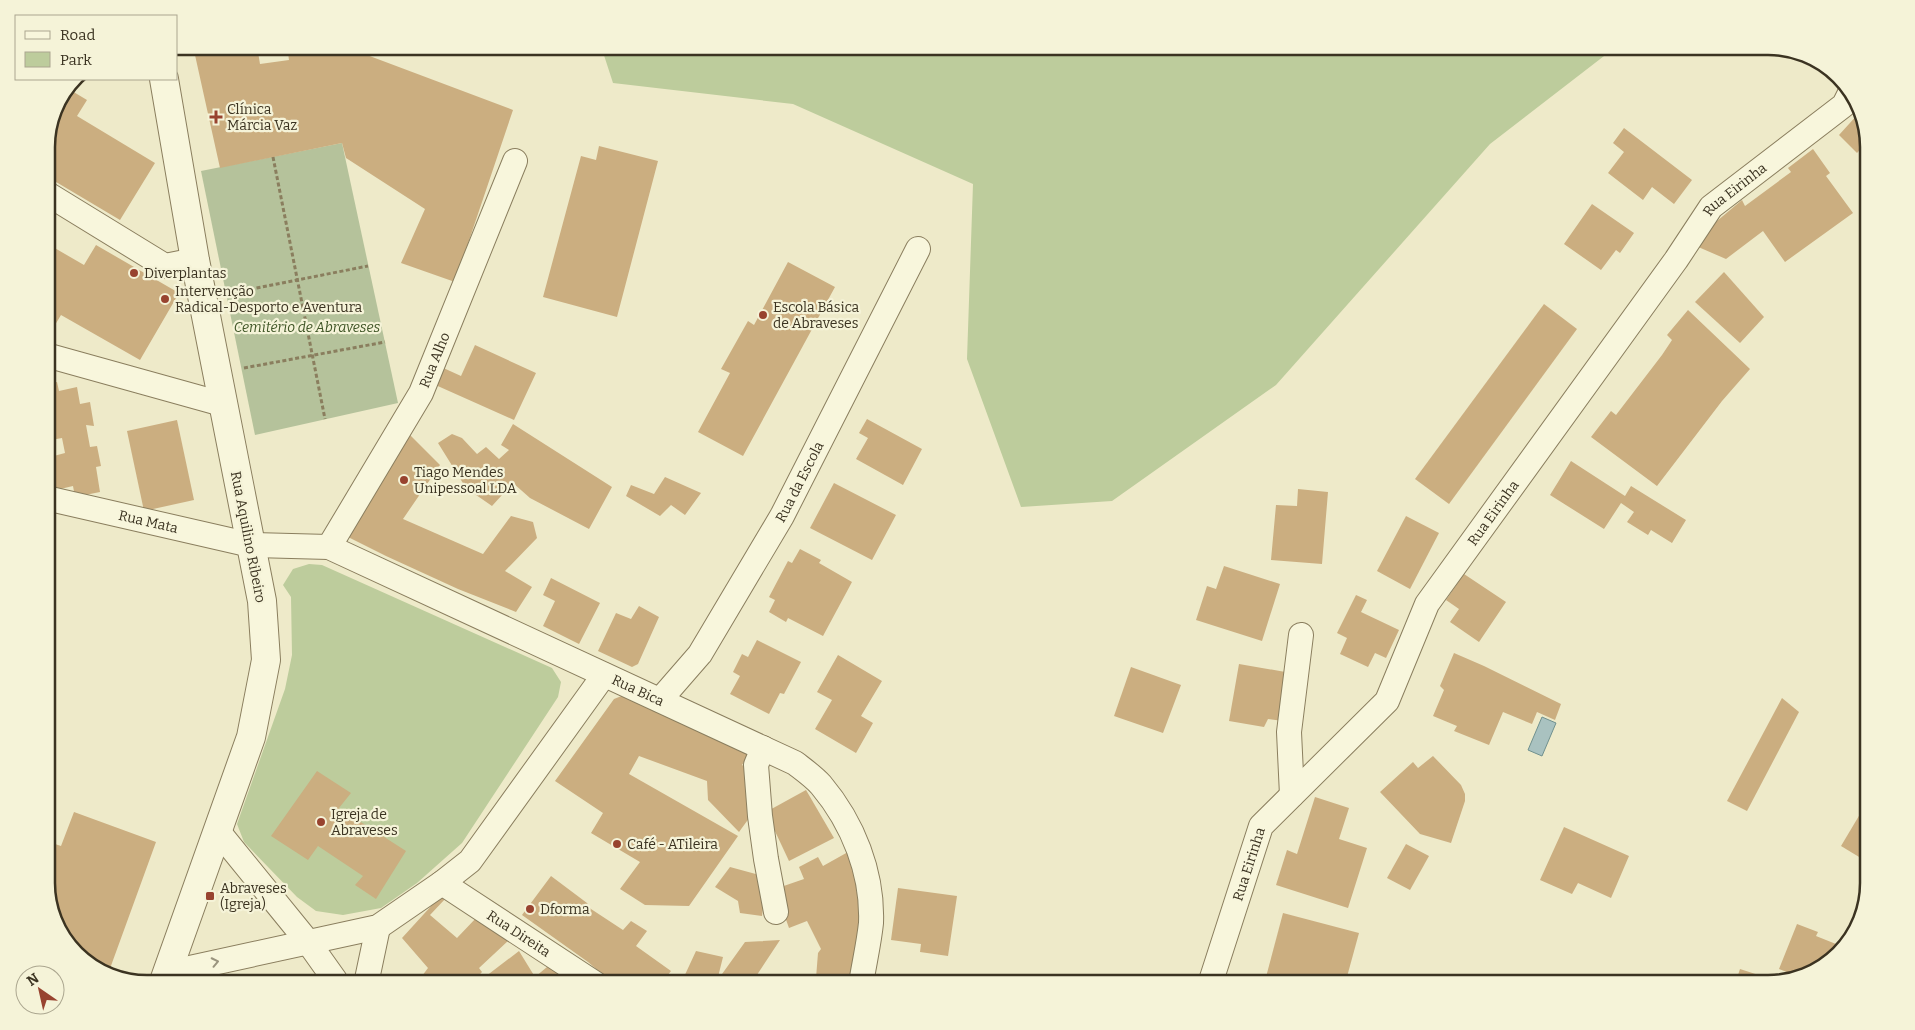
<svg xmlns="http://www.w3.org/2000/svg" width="1915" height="1030" font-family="Bitter,serif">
<rect width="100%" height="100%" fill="#eeeac9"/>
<g fill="#bdcc9c">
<polygon points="601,46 1617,46 1490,144 1276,385 1112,501 1021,507 967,359 973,184 793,104 613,83"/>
<polygon points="309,564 322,565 552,668 561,682 558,697 462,843 417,883 381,908 343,915 316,911 297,897 244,842 237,824 285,689 292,655 291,597 283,585 293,569"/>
</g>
<polygon fill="#b5c29b" points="342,143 398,403 255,435 201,171"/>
<polygon fill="#a9c2c0" stroke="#70918f" points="1542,717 1556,723 1542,756 1528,750"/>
<g fill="#cbae80" fill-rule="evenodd">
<polygon points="193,46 257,46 260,64 289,60 287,46 343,46 513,110 455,282 401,263 425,209 346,158 342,143 220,168"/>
<polygon points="67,88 87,100 77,116 155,163 120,220 46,176 46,141 54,108"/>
<polygon points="1859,113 1869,144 1867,142 1857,153 1839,135"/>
<polygon points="1624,128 1692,180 1674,204 1652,187 1643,200 1608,173 1624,152 1613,143"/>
<polygon points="599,146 658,161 617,317 543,297 581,156 596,160"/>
<polygon points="1813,149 1830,173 1826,176 1853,213 1785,262 1763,231 1726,259 1696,246 1717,221 1742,200 1745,206 1791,172 1788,168"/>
<polygon points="1592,204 1634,233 1620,253 1616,250 1601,270 1564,244"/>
<polygon points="46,243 84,265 96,245 179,293 140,360 61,315 49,335 46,334"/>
<polygon points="788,262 835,287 743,456 698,432 730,373 721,369 748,321 754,325"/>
<polygon points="1724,272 1764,317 1740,343 1695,302"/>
<polygon points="1544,304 1577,329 1449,504 1415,479"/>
<polygon points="1688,310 1750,369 1722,401 1657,486 1591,437 1611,411 1616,415 1662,355 1672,340 1667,335"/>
<polygon points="475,345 536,373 514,420 431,383 439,366 461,376"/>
<polygon points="57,382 59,391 77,387 80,404 90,402 94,426 86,425 90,447 97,446 101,466 96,467 100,492 75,497 73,486 56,490 50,457 65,453 62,438 51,440 46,417 46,384"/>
<polygon points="867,419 922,449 903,485 856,459 868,438 859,433"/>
<polygon points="177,420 194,500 144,511 127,431"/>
<polygon points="513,424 612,487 589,529 530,498 513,483 492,506 466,488 438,443 452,434 462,438 477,454 486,447 499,459 509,450 501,445"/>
<polygon points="408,433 440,465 403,519 483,554 511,516 533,522 537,538 505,571 532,587 516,612 458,589 386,556 346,536"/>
<polygon points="1571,461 1625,496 1631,486 1686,520 1672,543 1651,530 1648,535 1627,522 1634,512 1621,503 1604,529 1550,495"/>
<polygon points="665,477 701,493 685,515 671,505 660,516 626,496 631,485 654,494"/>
<polygon points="834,483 896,515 872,560 810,528"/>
<polygon points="1298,489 1328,492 1322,564 1271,560 1276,505 1297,506"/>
<polygon points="1406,516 1439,533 1410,589 1377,571"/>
<polygon points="800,549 821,560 819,563 852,582 823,636 788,618 786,622 769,612 775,600 769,597 788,561 792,563"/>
<polygon points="1224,566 1280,584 1262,641 1196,620 1207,586 1216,589"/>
<polygon points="1464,574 1506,602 1479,642 1450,622 1459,609 1446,600"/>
<polygon points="551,578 600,603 579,644 543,626 555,601 543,595"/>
<polygon points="1356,595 1367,600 1361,612 1399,630 1386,658 1375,653 1368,667 1340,654 1347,638 1337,633"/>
<polygon points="639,606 659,617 638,664 632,667 598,651 616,613 631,619"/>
<polygon points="46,614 54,617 46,635"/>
<polygon points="757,640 801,662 784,694 780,693 769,714 730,694 740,676 733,672 742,654 748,657"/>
<polygon points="1454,653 1484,666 1561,704 1555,720 1537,712 1532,724 1503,712 1489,745 1454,731 1457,726 1433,716 1444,690 1440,686"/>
<polygon points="838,655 882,681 861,716 873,723 856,753 815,729 832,700 817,692"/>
<polygon points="1239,664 1291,673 1283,721 1268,719 1264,727 1229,721"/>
<polygon points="1131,667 1181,685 1163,733 1114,716"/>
<polygon points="624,695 752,750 742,765 752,771 754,789 746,802 755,810 739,832 708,800 707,781 639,756 629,774 738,836 689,906 645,905 620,889 640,862 591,833 603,813 555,781 614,699"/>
<polygon points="1782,698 1799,712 1747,811 1727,801"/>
<polygon points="1433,756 1461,785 1465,794 1465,801 1451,843 1420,834 1380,792 1413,762 1418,768"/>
<polygon points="317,771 351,793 339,808 406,851 376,899 355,885 363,876 318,846 308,860 271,836"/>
<polygon points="806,790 834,838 789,861 766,812"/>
<polygon points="1315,797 1349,808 1339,839 1367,848 1348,908 1276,885 1287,850 1297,854"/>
<polygon points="1869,799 1869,863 1841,846"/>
<polygon points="74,812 156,842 108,974 102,973 63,939 46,890 46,841 61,846"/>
<polygon points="1564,827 1629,856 1611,898 1578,883 1572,894 1540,880"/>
<polygon points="1406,844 1429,856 1410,890 1387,878"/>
<polygon points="848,852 857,875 856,890 862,907 857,984 813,984 816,978 818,953 821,949 807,921 789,928 775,889 804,879 799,867 818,857 823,866"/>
<polygon points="730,867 767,877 762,916 740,913 738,901 715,887"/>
<polygon points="551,876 587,903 591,909 623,930 631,921 647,931 636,946 671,971 661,984 614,984 588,962 522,915"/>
<polygon points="898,888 957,896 948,956 920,952 921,944 891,940"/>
<path d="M 444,892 L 509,940 L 479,968 L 482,972 L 471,984 L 416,984 L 428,968 L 402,938 ZM 446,898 L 477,917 L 457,938 L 430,915 Z"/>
<polygon points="1283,913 1359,933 1345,984 1289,984 1266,977"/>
<polygon points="1797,924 1818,932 1816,936 1841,946 1819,970 1809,973 1803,970 1801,975 1797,976 1779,969"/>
<polygon points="780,940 751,984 721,984 717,981 715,984 679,984 683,979 696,951 723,957 717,981 745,942"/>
<polygon points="519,951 535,977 553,962 590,984 477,983"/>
<polygon points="1740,969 1777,981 1768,984 1735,984"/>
<polygon points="226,974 228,984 193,984 193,983"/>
</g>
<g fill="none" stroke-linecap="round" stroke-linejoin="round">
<g stroke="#8a7e5e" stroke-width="26">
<g id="minor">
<polyline points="46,193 165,266 195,260"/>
<polyline points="46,355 222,404"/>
<path id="s1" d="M 46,498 L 251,545 L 329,547 L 795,763 C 804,770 814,777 821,785 C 853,823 873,873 871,923 C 869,943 864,964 861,984"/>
<path id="s2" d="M 329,547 L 421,393 L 515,161"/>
<path id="s3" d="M 660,700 L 700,654 L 782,516 L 918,249"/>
<polyline points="763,748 756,765 760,816 766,859 776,912"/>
<polyline points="1292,795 1289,732 1301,635"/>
<polyline points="217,830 308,942 335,980 336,984"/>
<path id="s4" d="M 442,883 L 596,984"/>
<polyline points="167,973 378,927 442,883 470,861 604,675"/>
<polyline points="366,984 378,927"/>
<path id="s5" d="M 1210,984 L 1261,826 L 1387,701 L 1427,604 L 1676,260 L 1711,207 L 1844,105 L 1851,91"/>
</g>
</g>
<g stroke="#8a7e5e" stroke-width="30">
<polyline id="tertiary" points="163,984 251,737 266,660 262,601 195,260 164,79"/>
</g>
<g stroke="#8a7e5e" stroke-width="3" stroke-dasharray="4 2.5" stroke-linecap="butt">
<polyline points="273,157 325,419"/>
<polyline points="231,293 368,266"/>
<polyline points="244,368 385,342"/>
</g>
<use href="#minor" stroke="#f8f6dc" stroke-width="24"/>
<use href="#tertiary" stroke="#f8f6dc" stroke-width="28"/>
</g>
<defs><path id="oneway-chevron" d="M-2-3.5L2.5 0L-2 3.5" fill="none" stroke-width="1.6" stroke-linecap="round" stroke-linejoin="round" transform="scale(1.25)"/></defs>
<use stroke="#9a947e" href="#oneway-chevron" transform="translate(215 962) rotate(-12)"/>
<g fill="#98432f" stroke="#f5f3d8" stroke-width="2">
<path d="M213.5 109.5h5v5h5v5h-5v5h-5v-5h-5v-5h5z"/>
<circle cx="134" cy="273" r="5"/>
<circle cx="165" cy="299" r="5"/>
<circle cx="763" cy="315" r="5"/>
<circle cx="404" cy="480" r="5"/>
<circle cx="321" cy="822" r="5"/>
<circle cx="617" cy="844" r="5"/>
<rect x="205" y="891" width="10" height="10" rx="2.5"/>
<circle cx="530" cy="909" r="5"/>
</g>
<g text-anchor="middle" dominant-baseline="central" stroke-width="4.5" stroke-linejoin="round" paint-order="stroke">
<g font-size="14" fill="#3b3321" stroke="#f5f3d8" text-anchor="start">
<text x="227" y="109">Clínica<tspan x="227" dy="16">Márcia Vaz</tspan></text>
<text x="144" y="273">Diverplantas</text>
<text x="175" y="291">Intervenção<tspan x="175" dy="16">Radical-Desporto e Aventura</tspan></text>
<text x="773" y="307">Escola Básica<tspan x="773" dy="16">de Abraveses</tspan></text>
<text x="414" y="472">Tiago Mendes<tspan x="414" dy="16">Unipessoal LDA</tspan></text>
<text x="331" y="814">Igreja de<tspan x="331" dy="16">Abraveses</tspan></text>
<text x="627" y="844">Café - ATileira</text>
<text x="220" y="888">Abraveses<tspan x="220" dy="16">(Igreja)</tspan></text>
<text x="540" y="909">Dforma</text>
</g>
<g font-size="14" fill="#3b3321" stroke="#f5f3d8">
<text stroke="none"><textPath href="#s5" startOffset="966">Rua Eirinha</textPath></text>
<text stroke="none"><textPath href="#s2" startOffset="215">Rua Alho</textPath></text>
<text stroke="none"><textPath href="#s3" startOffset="260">Rua da Escola</textPath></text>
<text stroke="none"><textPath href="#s5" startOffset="561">Rua Eirinha</textPath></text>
<text stroke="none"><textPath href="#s1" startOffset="105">Rua Mata</textPath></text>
<text transform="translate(248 537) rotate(79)">Rua Aquilino Ribeiro</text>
<text stroke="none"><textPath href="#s1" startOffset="629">Rua Bica</textPath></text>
<text stroke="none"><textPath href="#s5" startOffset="126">Rua Eirinha</textPath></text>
<text stroke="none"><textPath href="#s4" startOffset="92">Rua Direita</textPath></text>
</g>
<g font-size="14" font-style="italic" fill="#415728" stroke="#f5f3d8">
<text x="307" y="327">Cemitério de Abraveses</text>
</g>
</g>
<path d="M0 0H1915V1030H0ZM147 55H1768A92 92 0 0 1 1860 147V883A92 92 0 0 1 1768 975H147A92 92 0 0 1 55 883V147A92 92 0 0 1 147 55Z" fill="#f5f3d8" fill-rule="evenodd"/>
<path fill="none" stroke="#3b3321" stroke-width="2.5" d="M147 55H1768A92 92 0 0 1 1860 147V883A92 92 0 0 1 1768 975H147A92 92 0 0 1 55 883V147A92 92 0 0 1 147 55Z"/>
<rect x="15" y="15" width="162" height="65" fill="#f5f3d8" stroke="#aba68f"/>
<rect x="25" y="31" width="25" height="8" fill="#f8f6dc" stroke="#aba68f"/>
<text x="60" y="40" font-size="15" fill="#3b3321">Road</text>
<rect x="25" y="52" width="25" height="15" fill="#bdcc9c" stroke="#aba68f"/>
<text x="60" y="65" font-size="15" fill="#3b3321">Park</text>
<g transform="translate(40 990) rotate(326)"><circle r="24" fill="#f5f3d8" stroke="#aba68f"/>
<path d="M0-4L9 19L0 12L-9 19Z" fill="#98432f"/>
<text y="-8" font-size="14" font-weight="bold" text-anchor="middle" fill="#3b3321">N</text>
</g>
</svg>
